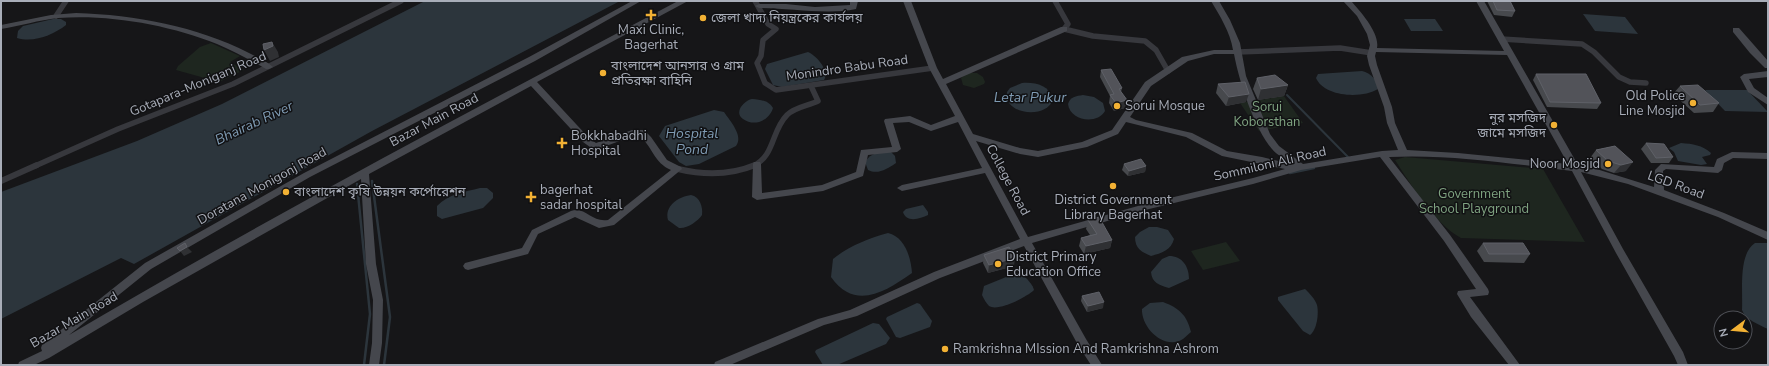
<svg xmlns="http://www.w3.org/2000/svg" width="1769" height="366" font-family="'Nunito Sans','Noto Sans Bengali',sans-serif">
<rect width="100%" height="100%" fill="#161618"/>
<g fill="#1e261f">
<polygon points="211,43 240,56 230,62 244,70 219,82 176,70 178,66 200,47"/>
<polygon points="968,73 977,73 983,77 985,82 984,84 974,88 963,85 961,78"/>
<polygon points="1284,96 1303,123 1259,131 1240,103"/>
<path d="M 1405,157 L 1543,169 L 1585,242 L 1461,238 C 1435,224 1411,185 1395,160 Z"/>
<polygon points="1226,242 1240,261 1203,270 1191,251"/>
</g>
<g fill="#2c353c">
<polygon points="425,1 620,1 372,131 134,264 121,258 1,319 1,192 137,141 222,104"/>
<polygon points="1583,14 1625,17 1638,34 1595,31"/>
<path d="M 53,19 L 61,19 L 66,22 L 66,25 C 53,35 34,43 17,38 L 18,31 L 23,26 Z"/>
<polygon points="1404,19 1435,19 1443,31 1411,31"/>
<path d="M 808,52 C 816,55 830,71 824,80 L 782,87 L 773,85 L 765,69 L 767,64 Z"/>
<path d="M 1362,71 C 1371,73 1378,81 1378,89 C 1362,99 1324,97 1316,78 L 1318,74 Z"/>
<path d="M 1022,83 C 1035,82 1049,85 1053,99 C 1047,120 1003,115 1007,92 L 1010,88 Z"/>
<polygon points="1705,90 1747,90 1768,112 1725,111"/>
<path d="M 1083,95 L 1094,97 L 1103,103 L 1105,111 C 1097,125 1070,121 1068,104 C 1070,97 1076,96 1083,95 Z"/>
<path d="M 752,99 C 761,100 768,100 773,108 C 769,121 754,127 743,119 C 733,112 745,100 752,99 Z"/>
<path d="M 714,110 L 724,112 C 730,121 744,136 736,146 L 699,164 L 686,166 L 679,162 L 659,136 L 665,126 Z"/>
<path d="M 1681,143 C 1693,144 1702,145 1711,153 L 1710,155 L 1702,157 L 1707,164 L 1701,165 L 1678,161 L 1674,152 L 1669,148 Z"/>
<path d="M 891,152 L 895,156 L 896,163 C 887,169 878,175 868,170 L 865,162 C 871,152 880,152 891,152 Z"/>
<path d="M 480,188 L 487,188 L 493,193 L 493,198 L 483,208 L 442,219 L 437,216 L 437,206 C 448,194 465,192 480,188 Z"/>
<path d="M 691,195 C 700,197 703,207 702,215 C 698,221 687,229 679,228 L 668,220 C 664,206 678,197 691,195 Z"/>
<path d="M 923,205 L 928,212 L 928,215 C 920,219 906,223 903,212 L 906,209 Z"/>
<path d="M 1149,227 L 1157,227 L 1168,230 L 1174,239 C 1171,250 1162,253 1151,256 C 1142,252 1135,249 1135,237 L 1140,232 Z"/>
<path d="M 888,233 C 905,237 911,258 912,273 C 885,292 855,311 831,277 L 833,259 C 849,246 867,239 888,233 Z"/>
<path d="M 1755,243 L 1768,243 L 1768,329 C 1759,325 1745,319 1742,310 C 1743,291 1738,254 1755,243 Z"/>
<path d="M 1169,256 C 1182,256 1189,266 1189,279 L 1169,288 C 1159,285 1152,283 1151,272 L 1162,259 Z"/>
<path d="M 1016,273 C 1022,272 1033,284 1034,290 C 1027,297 998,312 989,306 C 986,303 984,299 982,295 L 984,286 Z"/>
<path d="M 1305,289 C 1309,293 1315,299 1317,305 C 1319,313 1317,330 1310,335 L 1303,331 L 1278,300 L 1278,297 L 1281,296 Z"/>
<path d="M 1163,302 C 1179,308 1187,315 1191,332 C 1188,334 1186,337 1183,339 C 1165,351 1141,328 1142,309 L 1150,303 Z"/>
<polygon points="917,303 920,304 932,321 930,327 900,338 896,337 886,319 887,317"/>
<polygon points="873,323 879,324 890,338 886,344 837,365 823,365 815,352 816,350"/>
</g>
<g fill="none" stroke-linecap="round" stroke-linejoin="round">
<polyline stroke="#2c353c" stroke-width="2" points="1287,95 1348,157"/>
<g stroke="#2c353c" stroke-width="2.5">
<polyline points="1290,173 1314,168"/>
<polyline points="372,181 390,317 384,365"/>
<polyline points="357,184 370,314 364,365"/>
</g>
<g stroke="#37383d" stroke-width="5.5">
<polyline points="755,1 768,24 776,29 763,40 761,56 757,63 765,83 776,90 933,68"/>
<polyline points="1055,1 1068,24 1064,29 1093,36 1145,41 1156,50 1168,71"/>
<polyline points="56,16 66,1"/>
<polyline points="1501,39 1582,44 1594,52 1619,77 1630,82 1646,83"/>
<polyline points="1238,52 1340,48 1372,53"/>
<polyline points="35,166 118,129 233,84 401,1"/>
<path d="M 753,166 C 775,156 771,131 787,115 C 795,107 808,106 818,101 L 811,86"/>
</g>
<g stroke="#37383d" stroke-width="6">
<path d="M 678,169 C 703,175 731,175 755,165"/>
<polyline points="1,181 37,165"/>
</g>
<g fill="#45474d" fill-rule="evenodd">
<path d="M 632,1 L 641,1 L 535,61 L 310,177 L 151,269 L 69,335 C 269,217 474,109 678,1 L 688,1 L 537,82 L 589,138 L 596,143 L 632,130 L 644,130 L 651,137 L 667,160 L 681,167 L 682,169 L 614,225 L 599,228 L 575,217 L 538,234 L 528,254 L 468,270 L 465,269 L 463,266 L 465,263 L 522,248 L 532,230 L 571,211 C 585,206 592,223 608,220 L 671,170 C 654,163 652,146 639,135 L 633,136 L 598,149 L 590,147 L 583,142 L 531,86 L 369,174 L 376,264 L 383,300 L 382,343 L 379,365 L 369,365 L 372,343 L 373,300 L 366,264 L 361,179 L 143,302 L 49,358 L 34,365 L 18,365 L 19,362 L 42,351 L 41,348 L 42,345 L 145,263 L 304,173 L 529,57 Z"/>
<path d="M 850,1 L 858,1 L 856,9 C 827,15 789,8 759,8 L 755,6 L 759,4 L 786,4 L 815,7 L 850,5 Z"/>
<path d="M 903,1 L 911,1 L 937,68 L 943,79 L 1061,27 L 1067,27 L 1067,31 L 946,84 L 973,134 L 1020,148 L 1038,151 L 1082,142 L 1112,130 L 1145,82 L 1182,57 L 1214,50 L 1233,50 C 1230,32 1220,16 1211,1 L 1219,1 L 1230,20 L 1240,43 L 1246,76 L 1270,134 L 1279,146 L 1303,164 L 1382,151 L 1398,150 L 1387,123 L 1384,107 L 1369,65 L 1367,56 L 1370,45 L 1367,34 L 1357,16 L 1343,1 L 1351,1 C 1360,11 1380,33 1377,48 L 1504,51 L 1476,1 L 1484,1 L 1578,165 L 1590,167 L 1654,187 L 1655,170 L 1661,164 L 1714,167 L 1717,159 L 1732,152 L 1768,153 L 1768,159 L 1733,158 L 1724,163 L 1722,170 L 1718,173 L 1666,169 L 1663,171 L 1664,190 L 1724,213 L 1768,232 L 1768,240 L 1718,217 L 1628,184 L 1581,172 L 1623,249 L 1683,352 L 1688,365 L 1678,365 L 1674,356 L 1616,253 L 1572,171 C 1512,164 1450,154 1389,157 L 1450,235 L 1488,289 L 1489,292 L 1488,295 L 1470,297 L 1520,365 L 1509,365 L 1471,317 L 1457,294 L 1458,291 L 1476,289 L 1444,241 L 1380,157 L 1301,170 L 1253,184 L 1145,210 L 1032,243 L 1086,339 L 1102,365 L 1091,365 L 1078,345 L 1024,246 L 940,278 L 857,316 L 824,325 L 730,365 L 714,365 L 715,362 L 818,319 L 850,310 L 934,272 L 1020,239 L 985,173 L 902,191 L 897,188 L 902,185 L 982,168 L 958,122 L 931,131 L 909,122 L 893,123 L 901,149 L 897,152 L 868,155 L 863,176 L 823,191 L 757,200 L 752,197 L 753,164 L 754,162 L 760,162 L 761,164 L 762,193 L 822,185 L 856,172 L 861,150 L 892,147 L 884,121 L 885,119 L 910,116 L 931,125 L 955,116 L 929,68 ZM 1376,52 L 1507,55 L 1568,164 L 1458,153 L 1407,150 L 1395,123 L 1392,107 L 1377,65 L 1375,56 ZM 1214,54 L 1234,54 C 1239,81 1254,128 1272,149 C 1277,155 1285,159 1291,164 L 1262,157 L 1227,151 L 1192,133 L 1136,120 L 1130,117 L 1151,86 L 1188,61 ZM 1126,122 L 1186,137 L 1222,156 L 1285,169 L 1253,178 L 1145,204 L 1028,237 L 976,141 L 1020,154 L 1038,157 L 1087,147 L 1118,134 Z"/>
<path d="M 76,13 C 136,15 196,26 249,53 C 257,57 267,61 273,67 L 269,69 L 266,69 C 250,60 234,51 217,44 C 170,25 109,14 58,18 C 39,20 20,26 1,29 L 1,25 L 51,15 Z"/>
<polygon points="1733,28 1739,28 1768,61 1768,68 1765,68 1750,53 1733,32"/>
<polygon points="1768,71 1768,77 1749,79 1754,88 1768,98 1768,105 1748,92 1740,77 1744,74"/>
</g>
</g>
<g fill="#47494d">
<polygon points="1487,1 1510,1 1515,11 1512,17 1494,15"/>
<polygon points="1101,70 1122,88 1121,92 1127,100 1125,108 1114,111 1109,103 1110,96 1100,77"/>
<polygon points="1536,74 1601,103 1597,109 1547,107 1533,80"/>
<polygon points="1257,78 1288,85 1284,96 1258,100 1253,89"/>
<polygon points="1218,84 1246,102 1226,106 1216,93"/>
<polygon points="1680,86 1719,103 1713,112 1694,113 1673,94"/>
<polygon points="1646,143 1673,157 1669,163 1651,163 1641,149"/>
<polygon points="1615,146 1626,171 1614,173 1602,169 1590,158 1596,150"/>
<polygon points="1124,164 1146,166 1145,172 1128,176 1122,170"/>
<polygon points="1088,220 1112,240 1110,248 1084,254 1079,246 1081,238 1090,235 1086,229"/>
<polygon points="1483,243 1530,254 1524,263 1484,262 1477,251"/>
<polygon points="984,255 1014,266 988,273 983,263"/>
<polygon points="1082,296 1103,308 1087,312 1081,301"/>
</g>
<g fill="#2f3033">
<polygon points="272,42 278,52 279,57 270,61 264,50"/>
<polygon points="1288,85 1284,96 1258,100 1261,89"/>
<polygon points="1249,94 1246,102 1226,106 1229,97"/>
<polygon points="1127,100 1125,108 1114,111 1116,103"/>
<polygon points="1633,162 1626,171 1614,173 1621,165"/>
<polygon points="1146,166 1145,172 1128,176 1129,171"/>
<polygon points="1112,240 1110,248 1084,254 1086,246"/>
<polygon points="187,247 192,252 184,256 180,251"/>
<polygon points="1015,258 1014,266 988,273 989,265"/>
<polygon points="1104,302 1103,308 1087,312 1088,306"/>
</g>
<g fill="#525359" stroke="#5f6168">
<polygon points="1493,1 1510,1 1515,11 1497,10"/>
<polygon points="272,42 273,46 264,50 263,44"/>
<polygon points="1111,69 1122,88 1119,89 1127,100 1116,103 1110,95 1114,94 1101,70"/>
<polygon points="1536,74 1586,74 1601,103 1550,102"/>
<polygon points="1275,75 1288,85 1261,89 1257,78"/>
<polygon points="1245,82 1249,94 1229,97 1218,84"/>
<polygon points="1698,85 1719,103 1700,105 1680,86"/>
<polygon points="1646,143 1664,144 1673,157 1656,158"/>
<polygon points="1615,146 1633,162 1621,165 1608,161 1596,150"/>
<polygon points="1141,159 1146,166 1129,171 1124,164"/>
<polygon points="1099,217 1112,240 1086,246 1081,238 1097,234 1088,220"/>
<polygon points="185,243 187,247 180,251 177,248"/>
<polygon points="1483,243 1523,243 1530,254 1489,254"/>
<polygon points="1009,247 1015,258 989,265 984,255"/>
<polygon points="1099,292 1104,302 1088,306 1082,296"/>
</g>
<g fill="#f2b134" stroke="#111113" stroke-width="1.5">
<path d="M649 9h4v4h4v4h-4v4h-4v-4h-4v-4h4z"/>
<circle cx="703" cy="18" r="4"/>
<circle cx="603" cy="73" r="4"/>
<circle cx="1693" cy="103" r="4"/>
<circle cx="1117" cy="106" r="4"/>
<circle cx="1554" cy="125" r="4"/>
<path d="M560 137h4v4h4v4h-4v4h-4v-4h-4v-4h4z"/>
<circle cx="1608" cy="164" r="4"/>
<circle cx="1113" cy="186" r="4"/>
<circle cx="286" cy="192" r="4"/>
<path d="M529 191h4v4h4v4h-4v4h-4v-4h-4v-4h4z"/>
<circle cx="998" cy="264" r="4"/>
<circle cx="945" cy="349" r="4"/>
</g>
<g text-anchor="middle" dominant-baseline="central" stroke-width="3" stroke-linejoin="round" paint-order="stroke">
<g font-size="13" fill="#a8adb8" stroke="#111113" text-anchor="start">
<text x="711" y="18">জেলা খাদ্য নিয়ন্ত্রকের কার্যলয়</text>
<text x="651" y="30" text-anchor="middle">Maxi Clinic,<tspan x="651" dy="15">Bagerhat</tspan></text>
<text x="611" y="66">বাংলাদেশ আনসার ও গ্রাম<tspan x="611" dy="15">প্রতিরক্ষা বাহিনি</tspan></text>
<text x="1685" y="96" text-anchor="end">Old Police<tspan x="1685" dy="15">Line Mosjid</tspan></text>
<text x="1125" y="106">Sorui Mosque</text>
<text x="1546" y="118" text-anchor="end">নুর মসজিদ<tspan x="1546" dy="15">জামে মসজিদ</tspan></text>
<text x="571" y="136">Bokkhabadhi<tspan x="571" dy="15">Hospital</tspan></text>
<text x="1600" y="164" text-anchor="end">Noor Mosjid</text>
<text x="540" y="190">bagerhat<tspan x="540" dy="15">sadar hospital</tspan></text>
<text x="294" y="192">বাংলাদেশ কৃষি উন্নয়ন কর্পোরেশন</text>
<text x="1113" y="200" text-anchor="middle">District Government<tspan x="1113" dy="15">Library Bagerhat</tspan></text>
<text x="1006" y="257">District Primary<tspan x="1006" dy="15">Education Office</tspan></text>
<text x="953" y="349">Ramkrishna MIssion And Ramkrishna Ashrom</text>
</g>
<g font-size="13" fill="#a8adb8" stroke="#111113">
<text transform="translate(847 68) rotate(-8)">Monindro Babu Road</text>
<text transform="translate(198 84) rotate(-23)">Gotapara-Moniganj Road</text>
<text transform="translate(434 120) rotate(-28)">Bazar Main Road</text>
<text transform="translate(1270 164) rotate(-13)">Sommiloni Ali Road</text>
<text transform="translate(1008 180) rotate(62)">College Road</text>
<text transform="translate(1676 185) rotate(20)">LGD Road</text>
<text transform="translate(262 186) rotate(-29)">Doratana Monigonj Road</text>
<text transform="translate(74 320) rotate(-30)">Bazar Main Road</text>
</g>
<g font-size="13" fill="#7fa381" stroke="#111113">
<text x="1267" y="107">Sorui<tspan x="1267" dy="15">Koborsthan</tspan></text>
<text x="1474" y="194">Government<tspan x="1474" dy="15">School Playground</tspan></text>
</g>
<g font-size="14" font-style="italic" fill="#7f9bb3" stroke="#111113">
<text x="1030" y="97">Letar Pukur</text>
<text transform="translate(254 123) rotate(-25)">Bhairab River</text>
<text x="692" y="133">Hospital<tspan x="692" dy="16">Pond</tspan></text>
</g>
</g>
<rect width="1769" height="366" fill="none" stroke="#a8adb8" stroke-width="4"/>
<g transform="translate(1733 330) rotate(254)"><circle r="19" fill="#111113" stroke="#4d4f55"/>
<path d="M0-3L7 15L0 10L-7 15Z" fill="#f2b134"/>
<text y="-6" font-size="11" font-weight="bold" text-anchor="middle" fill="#a8adb8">N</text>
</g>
</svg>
